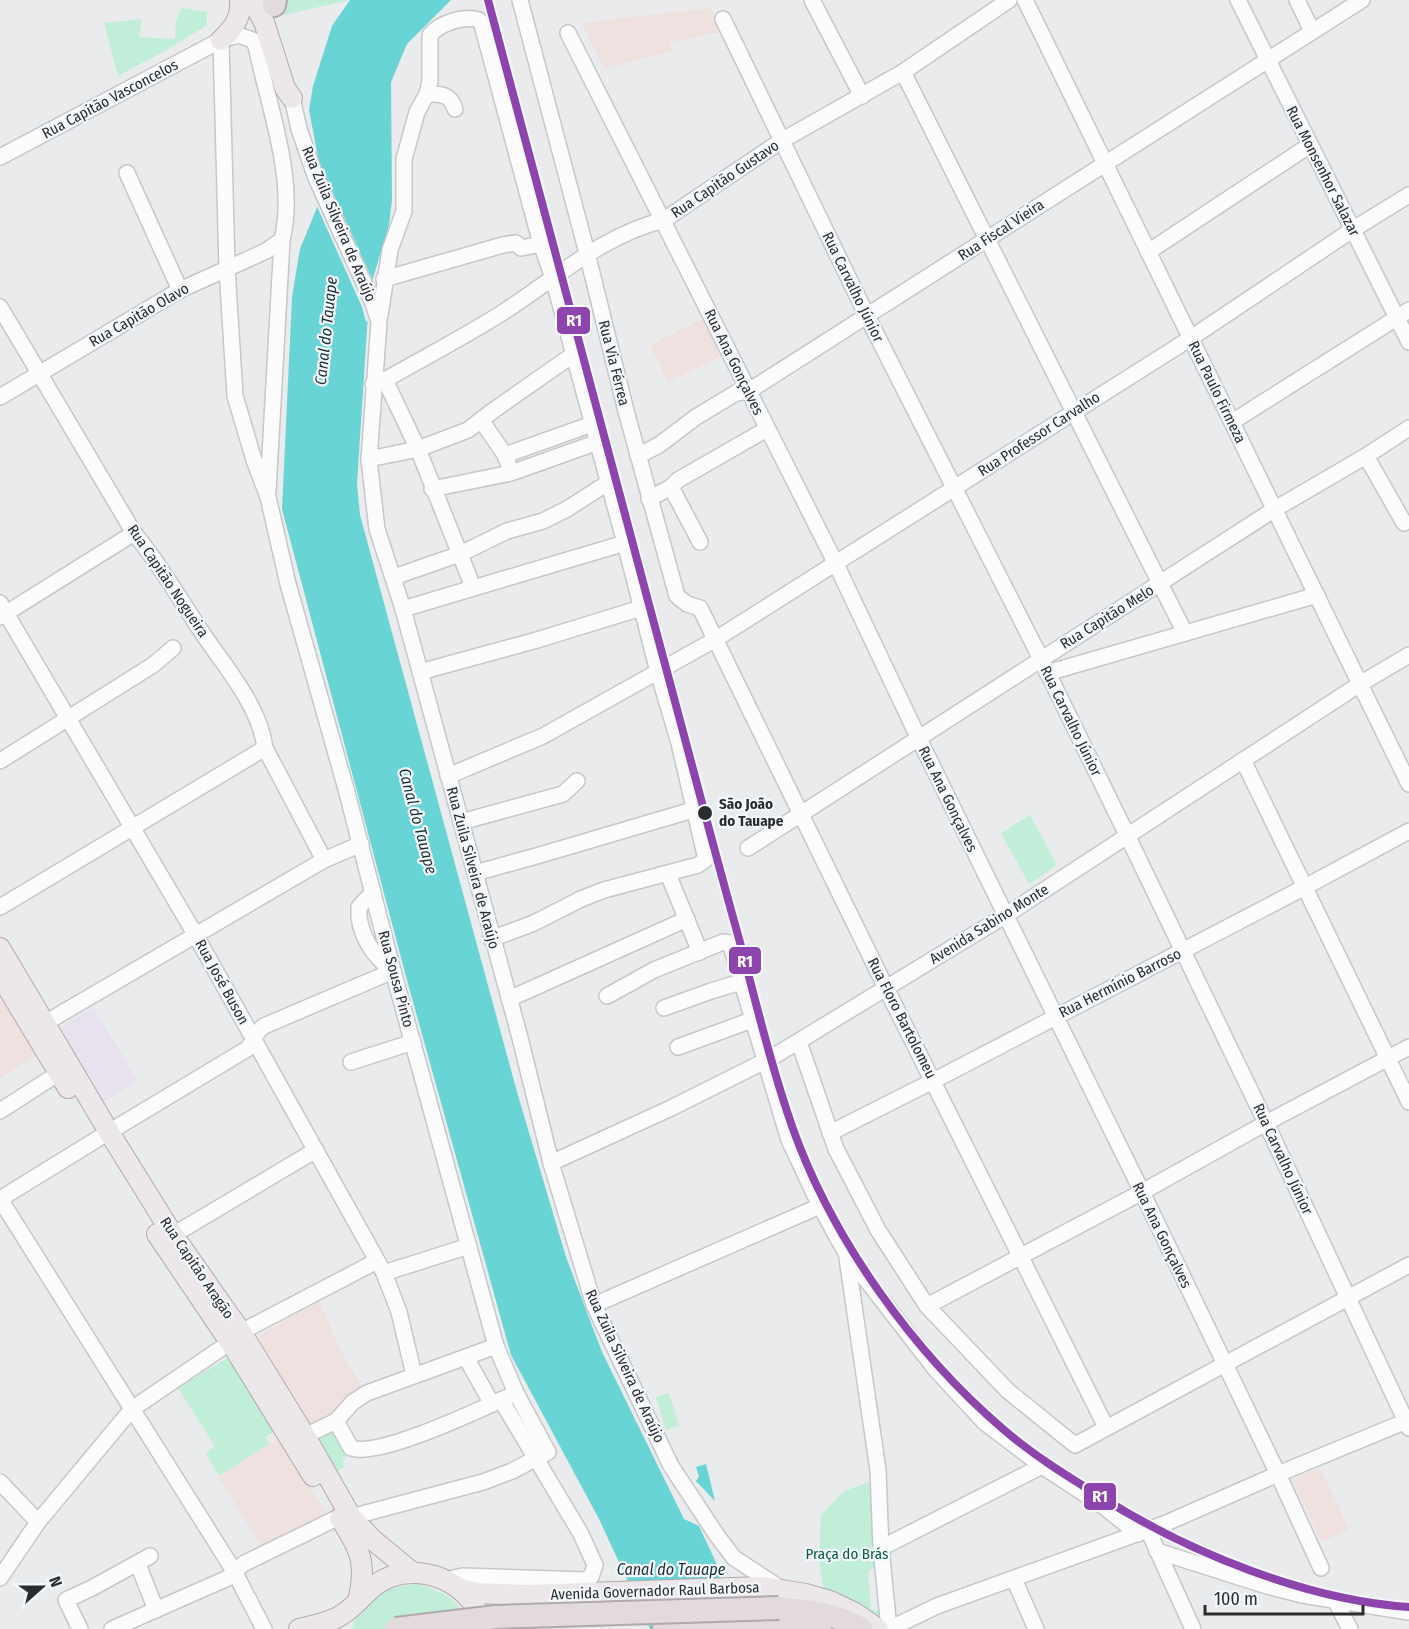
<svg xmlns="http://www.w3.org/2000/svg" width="1409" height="1629" font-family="'Fira Sans Condensed',sans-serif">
<rect width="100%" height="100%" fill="#e9ebed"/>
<g fill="#efe1e0">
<polygon points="711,8 722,32 670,42 672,51 604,69 582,23"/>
<polygon points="703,319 721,356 668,382 650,345"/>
<polygon points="0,989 40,1054 0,1078"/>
<polygon points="319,1301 340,1349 363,1389 339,1409 313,1425 306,1420 258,1338 260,1335"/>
<polygon points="279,1438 327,1515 262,1547 218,1477"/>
<polygon points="1320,1468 1349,1529 1322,1542 1292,1480"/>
</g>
<polygon fill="#e8e2ee" points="93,1007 138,1081 104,1102 61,1030 62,1026"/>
<g fill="#c1eed8">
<polygon points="280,0 350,0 284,15"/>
<polygon points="182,8 207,12 207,25 170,48 118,76 104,23 142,19 139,37 175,39 176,20"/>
<polygon points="1030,815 1057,865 1029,884 1001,833"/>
<polygon points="229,1357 277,1430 265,1437 269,1444 219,1476 206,1454 215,1446 178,1388"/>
<polygon points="669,1393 679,1426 666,1430 656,1397"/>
<polygon points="337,1427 351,1452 343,1459 344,1467 333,1474 315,1439"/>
<polygon points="870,1482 875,1566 868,1573 871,1609 879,1611 880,1621 824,1591 819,1561 821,1515 844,1491"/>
<path d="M 418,1584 C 447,1592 459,1601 472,1629 L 352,1629 C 361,1596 387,1586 418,1584 Z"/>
</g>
<g fill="#69d4d6">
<polygon points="350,0 451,0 407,44 391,82 392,200 389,225 371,285 369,298 357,484 360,515 517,1092 566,1257 602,1352 684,1519 699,1526 747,1629 650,1629 599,1519 511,1355 407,980 282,509 292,297 300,249 318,205 319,162 309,110 313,86 332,26"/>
<polygon points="706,1464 715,1501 696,1481 699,1476 696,1467"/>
</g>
<polygon fill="#e9ebed" points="318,160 374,283 370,319 366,322 362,307 315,202"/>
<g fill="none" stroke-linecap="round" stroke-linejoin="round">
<g stroke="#c6c7c9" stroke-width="18">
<g id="minor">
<polyline points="520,0 587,253 626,411 677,596 687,604 700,608 886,988 1106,1427"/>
<polyline points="812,0 862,96"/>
<polyline points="1025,0 1409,784"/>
<polyline points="1238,0 1409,342"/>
<polyline points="1297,0 1312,31"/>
<polyline points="723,19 867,316 1041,659 1127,835 1266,1123 1409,1428"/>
<polyline points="568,33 836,564 919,739 1142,1192 1278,1474 1321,1568"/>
<polyline points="221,40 227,268 235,396 254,460 268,497 288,584 346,789 393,971 496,1346 516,1393 548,1452 512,1471 483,1482 351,1517"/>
<polyline points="903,72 1185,633"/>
<path d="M 427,94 C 442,94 450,94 455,109"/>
<polyline points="292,98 299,129 316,178 373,303 379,322 369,459 377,529 403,609 519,1034 551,1163 594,1305 671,1466 718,1537 734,1558 780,1588"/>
<path d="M 0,157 L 221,40 L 238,35 L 253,40 L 256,46 C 268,105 297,180 282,240 L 268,491"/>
<polyline points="127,173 180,290"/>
<polyline points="1148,252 1310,145"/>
<polyline points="384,279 503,245 516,243 521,248 541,244"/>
<path d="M 0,307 L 134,533 C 159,563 178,596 199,628 C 223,665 259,703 265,748 L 324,860"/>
<path d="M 380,316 L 390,250 L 404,211 L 404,159 L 417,112 L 427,94 L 430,81 L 430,35 C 440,23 464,15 479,20 L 482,25 L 541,244 L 553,278 L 625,543 L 658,672 L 679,743 L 705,855 L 705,860 L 698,865 L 604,890 L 581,899 L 534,923 L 491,939"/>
<polyline points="385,380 418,449 473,587"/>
<path d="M 373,384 L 385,380 C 425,357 466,336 505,311 C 556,278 603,235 664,220 L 781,141 L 903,72 L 1009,0"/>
<polyline points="0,397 180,290 266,251 282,240"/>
<polyline points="481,420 505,455 508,463"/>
<polyline points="1232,422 1409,310"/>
<polyline points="505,455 592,424"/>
<polyline points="638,456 659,445 696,417 736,393 748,391 755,387 1362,0"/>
<polyline points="1366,456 1404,523"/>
<polyline points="369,459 418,449 468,430 494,410 574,354"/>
<polyline points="671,487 700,542"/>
<polyline points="432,489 511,473 598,442"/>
<polyline points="649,499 671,487 678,480 767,429"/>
<polyline points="394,577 460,554 507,531 543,521 567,509 609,482"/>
<polyline points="0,603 195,934 384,1273 399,1312 414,1375"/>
<polyline points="403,609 625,543"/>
<polyline points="0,617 134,533"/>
<polyline points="420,672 537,640 641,608"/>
<polyline points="1047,673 1317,595"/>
<polyline points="1243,760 1409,1102"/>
<polyline points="0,761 153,665 173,648"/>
<polyline points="448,776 543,736 716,639 1191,338 1352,230 1409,195"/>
<polyline points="461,822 563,794 577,781"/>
<polyline points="748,848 1275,509 1366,456 1409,428"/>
<polyline points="475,873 540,855 696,809"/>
<polyline points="668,874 700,952"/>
<path d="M 373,892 L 359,907 C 357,932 373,957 393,971"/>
<polyline points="0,907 265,748"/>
<polyline points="607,996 654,970 723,942 730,943 789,1140 820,1206 847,1255 936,1370 984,1422 1042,1466 1103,1506 1138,1534"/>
<polyline points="509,999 687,919"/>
<polyline points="664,1008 711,991 741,982"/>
<polyline points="45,1023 324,860 361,844"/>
<polyline points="799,1042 836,1149 878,1230 927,1306 1008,1391 1075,1445 1409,1265"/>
<polyline points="678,1047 752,1020"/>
<polyline points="351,1062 413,1042"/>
<polyline points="0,1111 59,1073"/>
<path d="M 109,1132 L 247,1049 C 254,1042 255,1032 264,1026 L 393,971"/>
<polyline points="830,1133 933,1081 1305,887 1409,831"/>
<polyline points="551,1163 671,1108 771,1058 1006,915 1360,684 1409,655"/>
<polyline points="0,1199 234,1571 264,1629"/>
<polyline points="0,1199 99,1138"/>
<polyline points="173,1235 316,1150"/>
<polyline points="847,1258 878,1470 881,1548 889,1629"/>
<polyline points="384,1273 469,1246"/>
<polyline points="594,1305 820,1206"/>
<polyline points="927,1306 1142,1192 1266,1123 1409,1047"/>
<polyline points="241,1332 377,1261"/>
<polyline points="469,1363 492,1404"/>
<path d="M 336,1421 L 351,1448 C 379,1458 478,1410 508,1397"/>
<polyline points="305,1436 336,1421 353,1402 367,1393 496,1346"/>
<polyline points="0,1482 38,1522"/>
<polyline points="1148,1530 1193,1629"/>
<polyline points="881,1548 1042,1466"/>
<polyline points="1157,1551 1267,1586 1302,1595 1409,1612"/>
<polyline points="138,1564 156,1610"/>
<polyline points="0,1578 38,1522 132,1409 229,1343"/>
<polyline points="1014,1579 1036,1629"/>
<polyline points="445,1580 463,1576 585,1580 591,1577 595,1565 581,1534 501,1400"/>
<polyline points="1336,1602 1350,1629"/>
<polyline points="80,1629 66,1600 92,1588 150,1556"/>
<polyline points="112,1629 228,1578 243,1564 339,1517"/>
<polyline points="889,1629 937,1606 1164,1524 1278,1474 1409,1420"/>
</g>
</g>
<g stroke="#b2a9ad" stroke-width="22">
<g id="major">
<polyline points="252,0 264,22 285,88 292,98"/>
<path d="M 221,40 C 233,29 242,17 240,0"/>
<polyline points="0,948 109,1132 173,1235 241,1332 305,1436 351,1517 373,1540 413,1573"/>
<polyline points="0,975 68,1088"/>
<polyline points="157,1234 236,1351 313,1476"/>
<path d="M 340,1518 C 361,1550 367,1564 358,1601"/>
<polyline points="460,1589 476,1593 527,1595 762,1587 806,1594 830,1601 855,1613 878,1629"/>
<path d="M 299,1629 C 313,1625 331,1623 343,1614 C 360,1603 370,1584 390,1577 C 430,1563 475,1587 484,1629"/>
</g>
</g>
<g stroke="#b2a9ad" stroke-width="26">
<g id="highway">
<polyline points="274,5 275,0"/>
<path d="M 779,1608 C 807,1611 836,1613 861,1629"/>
<polyline points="664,1629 806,1626 820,1629"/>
</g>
</g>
<use href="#minor" stroke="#fcfcfc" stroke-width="15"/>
<use href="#major" stroke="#ece8ea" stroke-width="20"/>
<use href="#highway" stroke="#e2dadd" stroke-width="22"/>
<path stroke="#babbbc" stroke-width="3" stroke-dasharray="10 10" stroke-linecap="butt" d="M 488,0 C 547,219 605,438 663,657 C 689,753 714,850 741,946 C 757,1007 772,1069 793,1129 C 833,1240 913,1352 1003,1429 C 1033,1455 1067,1476 1101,1497 C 1188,1552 1306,1600 1409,1607"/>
<g stroke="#b2a9ad" stroke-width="26" stroke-linecap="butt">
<polyline id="highway-bridge" points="396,1629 496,1617 779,1608"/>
</g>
<use href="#highway-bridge" stroke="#e2dadd" stroke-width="22"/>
<g stroke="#f4f8fd" stroke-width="12">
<path id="rail-1" d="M 488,0 C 547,219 605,438 663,657 C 689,753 714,850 741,946 C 757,1007 772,1069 793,1129 C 833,1240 913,1352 1003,1429 C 1033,1455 1067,1476 1101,1497 C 1188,1552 1306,1600 1409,1607"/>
</g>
<use href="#rail-1" stroke="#8e44ad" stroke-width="8"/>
</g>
<circle fill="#2b2c2e" stroke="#f4f8fd" stroke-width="2" cx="705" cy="813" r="8"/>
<g text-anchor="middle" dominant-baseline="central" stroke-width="4.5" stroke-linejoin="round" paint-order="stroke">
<g font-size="15" fill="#2b2c2e" stroke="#f4f8fd">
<text transform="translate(110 99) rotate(-28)">Rua Capitão Vasconcelos</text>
<text transform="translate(1323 171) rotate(63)">Rua Monsenhor Salazar</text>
<text transform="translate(725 179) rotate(-34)">Rua Capitão Gustavo</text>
<text transform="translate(339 224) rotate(67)">Rua Zuila Silveira de Araújo</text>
<text transform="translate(1001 230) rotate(-33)">Rua Fiscal Vieira</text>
<text transform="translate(853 287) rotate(64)">Rua Carvalho Júnior</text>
<text transform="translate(139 315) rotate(-30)">Rua Capitão Olavo</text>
<text transform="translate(734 362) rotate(64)">Rua Ana Gonçalves</text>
<text transform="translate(614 363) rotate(76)">Rua Via Férrea</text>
<text transform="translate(1217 392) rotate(64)">Rua Paulo Firmeza</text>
<text transform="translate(1039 434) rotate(-33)">Rua Professor Carvalho</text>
<text transform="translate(168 581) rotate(56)">Rua Capitão Nogueira</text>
<text transform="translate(1107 617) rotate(-32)">Rua Capitão Melo</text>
<text transform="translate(1071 721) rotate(64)">Rua Carvalho Júnior</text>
<text transform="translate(948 799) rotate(64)">Rua Ana Gonçalves</text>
<text transform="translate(473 868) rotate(75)">Rua Zuila Silveira de Araújo</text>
<text transform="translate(989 924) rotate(-32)">Avenida Sabino Monte</text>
<text transform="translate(396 979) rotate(75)">Rua Sousa Pinto</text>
<text transform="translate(222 982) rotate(61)">Rua José Buson</text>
<text transform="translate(1120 983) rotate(-27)">Rua Hermínio Barroso</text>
<text transform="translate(902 1018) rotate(63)">Rua Floro Bartolomeu</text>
<text transform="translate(1283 1159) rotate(65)">Rua Carvalho Júnior</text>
<text transform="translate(1162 1235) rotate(64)">Rua Ana Gonçalves</text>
<text transform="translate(197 1268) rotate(56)">Rua Capitão Aragão</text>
<text transform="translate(625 1366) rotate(65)">Rua Zuila Silveira de Araújo</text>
<text transform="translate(655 1591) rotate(-2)">Avenida Governador Raul Barbosa</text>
</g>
<g font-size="15" font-weight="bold" fill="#2b2c2e" stroke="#f4f8fd" text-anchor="start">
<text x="719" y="804">São João<tspan x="719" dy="17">do Tauape</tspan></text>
</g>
<g font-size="15" fill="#0a5e3f" stroke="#f4f8fd">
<text x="847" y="1554">Praça do Brás</text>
</g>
<g font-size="16" font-style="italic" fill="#183030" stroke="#f4f8fd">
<text transform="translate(326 331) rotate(-84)">Canal do Tauape</text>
<text transform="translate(418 821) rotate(75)">Canal do Tauape</text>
<text x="671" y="1569">Canal do Tauape</text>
</g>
</g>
<g stroke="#f4f8fd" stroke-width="2">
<rect x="556" y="306" width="35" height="29" rx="6" fill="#8e44ad"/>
<rect x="728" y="946" width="34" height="29" rx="6" fill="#8e44ad"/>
<rect x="1083" y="1482" width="34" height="29" rx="6" fill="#8e44ad"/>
</g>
<g font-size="16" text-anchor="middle" font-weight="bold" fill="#fff">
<text x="574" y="326">R1</text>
<text x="745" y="967">R1</text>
<text x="1100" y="1502">R1</text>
</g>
<g transform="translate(42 1587) rotate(69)" stroke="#f4f8fd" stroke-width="4.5" paint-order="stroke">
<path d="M0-4.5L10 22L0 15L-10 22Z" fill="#2b2c2e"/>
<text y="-9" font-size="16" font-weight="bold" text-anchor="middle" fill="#2b2c2e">N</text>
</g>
<path d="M1205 1605v9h158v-9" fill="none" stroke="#2b2c2e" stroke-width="3"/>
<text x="1214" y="1605" font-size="18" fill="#2b2c2e" stroke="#f4f8fd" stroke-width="4.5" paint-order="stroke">100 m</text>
</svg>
